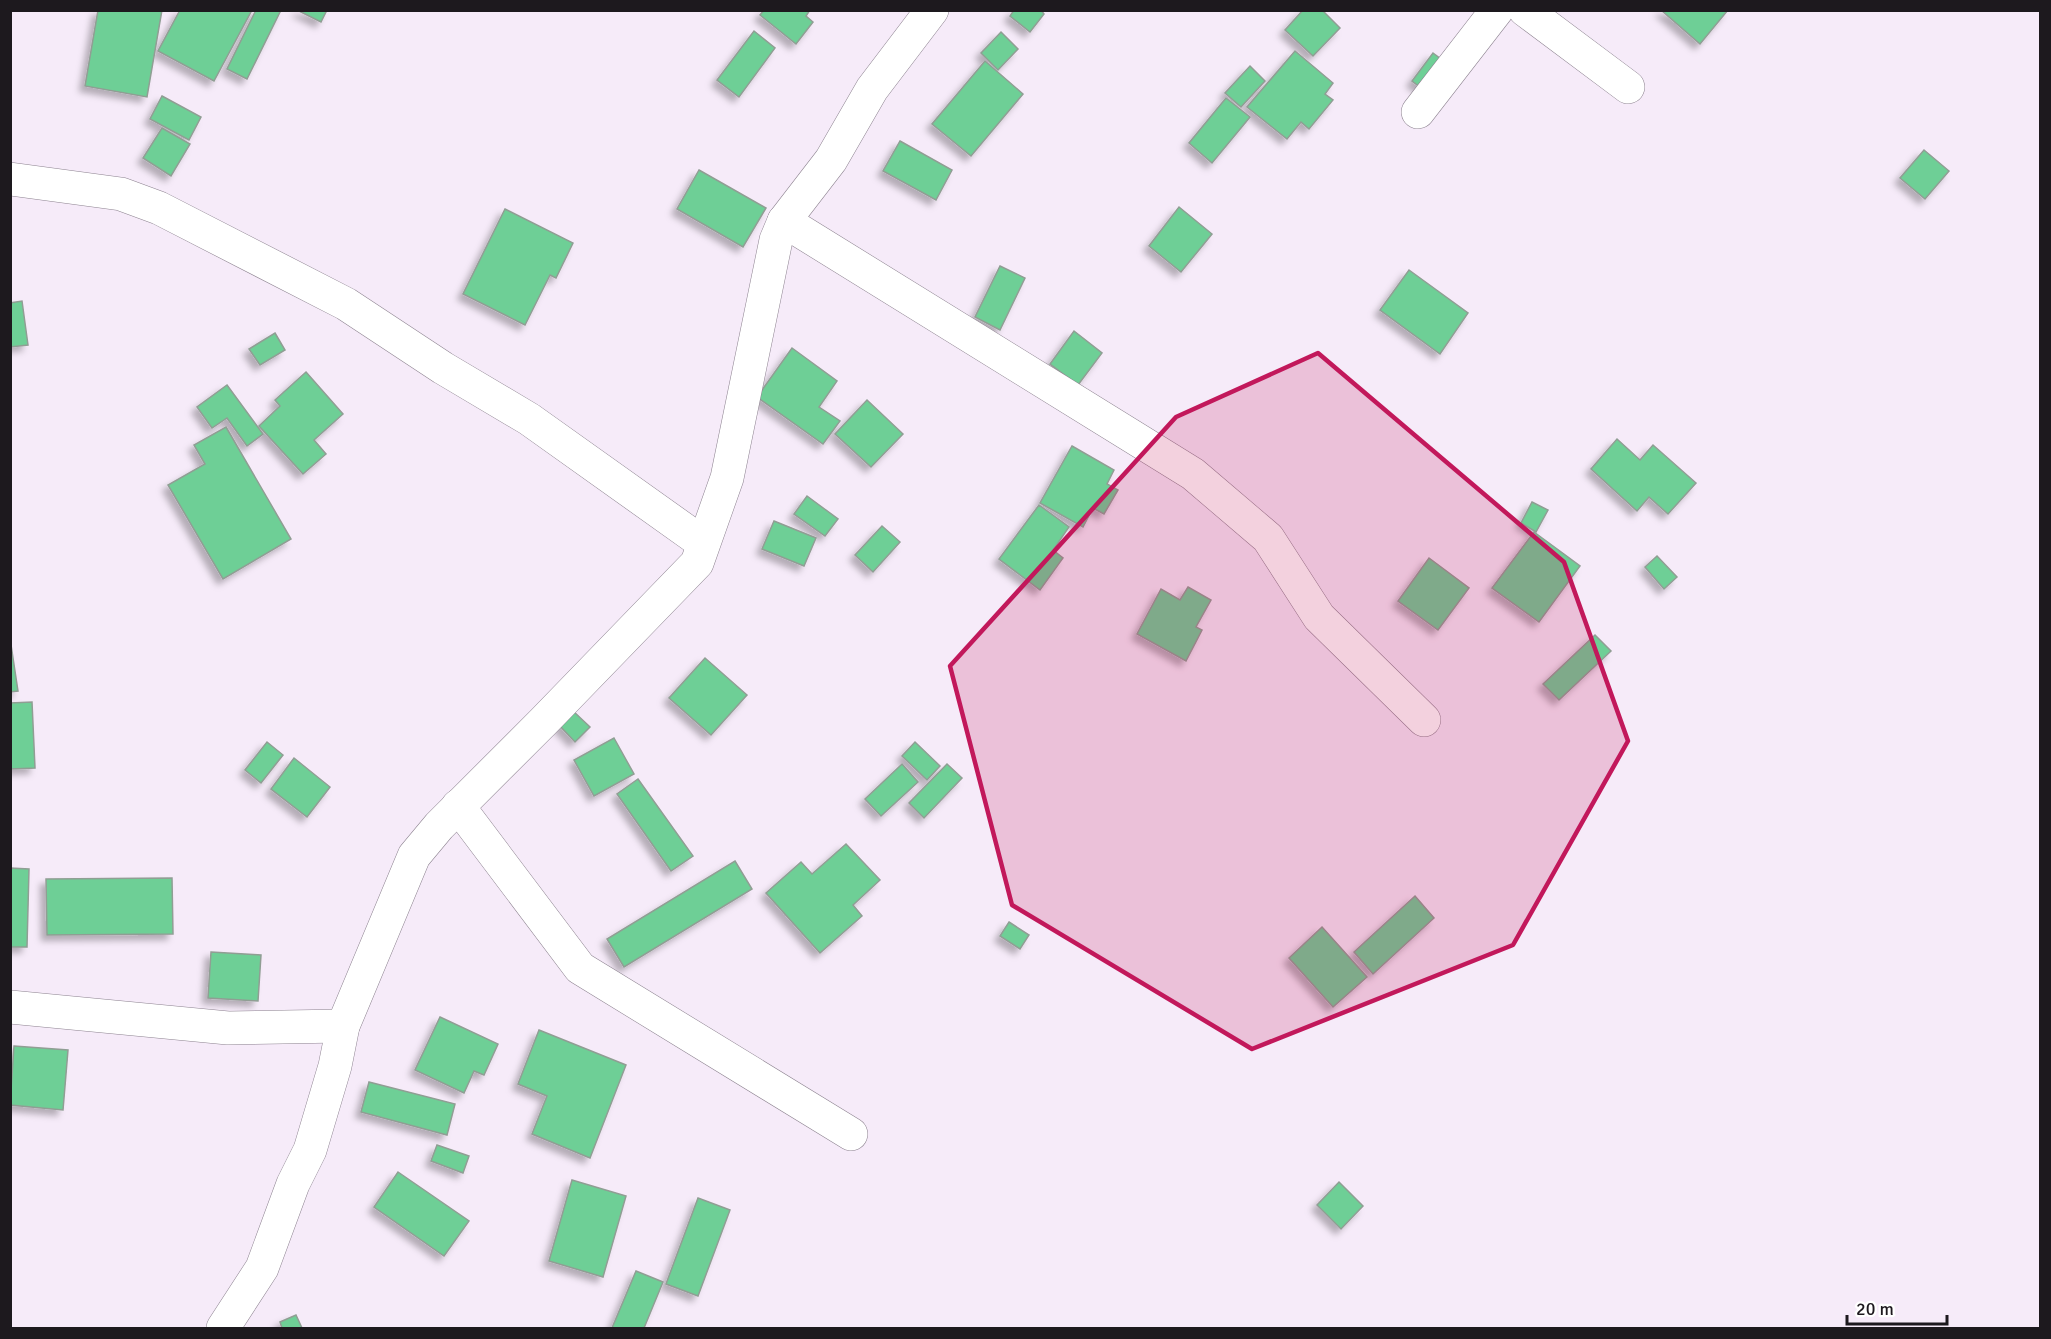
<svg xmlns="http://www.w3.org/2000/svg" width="2051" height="1339" font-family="Signika,sans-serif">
<defs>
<filter id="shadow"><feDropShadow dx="-5.5" dy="5.5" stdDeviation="3" flood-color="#0004"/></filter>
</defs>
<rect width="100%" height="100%" fill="#f6ebf9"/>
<g fill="#6ecf96" stroke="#909e94" stroke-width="1.5" filter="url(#shadow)">
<polygon points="98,10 162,10 147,97 85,86"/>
<polygon points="180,10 252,10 214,81 158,51"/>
<polygon points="256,10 281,10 247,79 227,69"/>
<polygon points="297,10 327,10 321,22"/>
<polygon points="764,10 810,10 806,16 813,22 796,44 760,15"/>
<polygon points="1014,10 1041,10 1044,14 1030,32 1010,16"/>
<polygon points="1303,10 1322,10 1340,28 1313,56 1285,30"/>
<polygon points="1661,10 1728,10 1700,44"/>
<polygon points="754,31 775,48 739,97 717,80"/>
<polygon points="1001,32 1018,49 998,70 981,53"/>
<polygon points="1295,51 1333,83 1325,94 1333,100 1309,129 1301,122 1287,139 1247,107"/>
<polygon points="1433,53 1445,62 1424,90 1412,81"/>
<polygon points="985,61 1023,94 971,156 932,124"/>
<polygon points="1250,66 1265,81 1241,107 1225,93"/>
<polygon points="162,96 201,117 189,140 150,119"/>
<polygon points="1226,98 1250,117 1212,163 1189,143"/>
<polygon points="162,128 190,144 171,176 143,158"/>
<polygon points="900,141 952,170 936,200 883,171"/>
<polygon points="1924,150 1949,171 1925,199 1900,178"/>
<polygon points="699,170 766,208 743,247 677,209"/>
<polygon points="1179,207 1212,234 1181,272 1149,246"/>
<polygon points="505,209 573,243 556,278 550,275 525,325 463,294"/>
<polygon points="1000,266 1025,278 1000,330 975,317"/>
<polygon points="1409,270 1468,313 1440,354 1380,310"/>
<polygon points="22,301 28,345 10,347 10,303"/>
<polygon points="1074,331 1102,353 1078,385 1050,364"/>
<polygon points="275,333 285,350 260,365 249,349"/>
<polygon points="792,348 837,381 819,407 840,421 823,444 757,397"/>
<polygon points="306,372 343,414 314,440 326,454 303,474 259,426 280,406 275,400"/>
<polygon points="227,385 263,434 247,446 227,418 212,428 197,407"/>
<polygon points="867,400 903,434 871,467 835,434"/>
<polygon points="226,427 291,539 223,579 168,485 205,464 194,445"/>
<polygon points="1617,439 1640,460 1653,445 1696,483 1668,514 1649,497 1637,511 1591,469"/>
<polygon points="1072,446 1114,470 1107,484 1118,490 1104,514 1093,508 1083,527 1040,503"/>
<polygon points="807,496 838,519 825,536 794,514"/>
<polygon points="1532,502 1548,510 1536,532 1521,523"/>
<polygon points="1039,505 1069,527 1053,550 1063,558 1040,590 999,559"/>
<polygon points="774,521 816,538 804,566 762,549"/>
<polygon points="882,526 900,542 873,572 855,555"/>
<polygon points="1534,532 1580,566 1539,622 1492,588"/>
<polygon points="1657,556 1677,577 1664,589 1645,567"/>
<polygon points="1429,558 1469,588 1438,630 1398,601"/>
<polygon points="1188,587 1211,600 1196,627 1202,630 1186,661 1137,634 1161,589 1180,600"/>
<polygon points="1595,635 1611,651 1559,700 1543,684"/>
<polygon points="10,638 18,691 10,692"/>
<polygon points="705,658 747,695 711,735 669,698"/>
<polygon points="32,702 35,768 10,769 10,703"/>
<polygon points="572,710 590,727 575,742 558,724"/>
<polygon points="614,738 634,774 594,796 574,760"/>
<polygon points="267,742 283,755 261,783 245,770"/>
<polygon points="915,742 940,766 927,780 902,756"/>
<polygon points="294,758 330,787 307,817 271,789"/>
<polygon points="902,764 918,782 881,816 865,799"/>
<polygon points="947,764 962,778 924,818 909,803"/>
<polygon points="638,779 693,856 671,871 617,794"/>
<polygon points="846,844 880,880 853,905 862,916 820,953 766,893 801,862 812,874"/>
<polygon points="735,861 752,889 624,967 607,939"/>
<polygon points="10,868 29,869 27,947 10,947"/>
<polygon points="172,878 173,934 47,935 46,879"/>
<polygon points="1415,896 1434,918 1373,974 1354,952"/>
<polygon points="1009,922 1029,935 1020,949 1000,936"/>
<polygon points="1322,927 1367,977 1333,1007 1289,958"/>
<polygon points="211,952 261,955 258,1001 208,998"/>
<polygon points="440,1017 498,1044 484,1075 474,1071 464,1093 415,1070"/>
<polygon points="539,1030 626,1065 590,1158 532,1134 547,1096 518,1084"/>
<polygon points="14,1046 68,1050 63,1110 10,1105"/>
<polygon points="369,1082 455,1104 447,1135 361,1112"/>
<polygon points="437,1145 469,1156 463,1173 431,1161"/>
<polygon points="398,1172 469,1221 444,1256 374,1207"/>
<polygon points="572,1180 626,1196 603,1277 549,1261"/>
<polygon points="1339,1182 1363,1206 1341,1229 1317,1205"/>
<polygon points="698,1198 730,1210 698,1296 666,1284"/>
<polygon points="636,1271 663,1282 644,1328 612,1328"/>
<polygon points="296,1315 302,1328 282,1328 280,1322"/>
</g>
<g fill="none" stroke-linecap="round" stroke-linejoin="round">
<g stroke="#8d8390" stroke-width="34">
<g id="minor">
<polyline points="1525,10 1628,87"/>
<polyline points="1418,112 1497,10"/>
<polyline points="10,179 121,194 159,208 346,304 443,368 529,419 703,543"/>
<polyline points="784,221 1193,474 1268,538 1319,617 1424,720"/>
<polyline points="458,806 580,968 851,1134"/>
<polyline points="10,1007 228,1028 343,1026"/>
<polyline points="223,1328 262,1268 293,1184 310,1150 335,1066 343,1026 414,856 439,826 543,722 697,563 727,478 776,240 784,221 831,160 872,89 932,10"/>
</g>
</g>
<use href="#minor" stroke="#fff" stroke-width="33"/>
</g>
<path fill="#c2185b" fill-opacity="0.2" stroke="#c2185b" stroke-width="4.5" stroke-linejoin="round" d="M 1318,353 L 1564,562 L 1628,741 L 1513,945 L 1252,1049 L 1012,905 L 950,666 L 1176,417 Z"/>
<rect width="2051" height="1339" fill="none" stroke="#1d191e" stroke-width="24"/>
<path d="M1847 1315v9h100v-9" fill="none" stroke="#1d191e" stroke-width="3"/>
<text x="1856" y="1315" font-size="18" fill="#1d191e" stroke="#ffffff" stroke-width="4.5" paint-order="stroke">20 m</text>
</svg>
